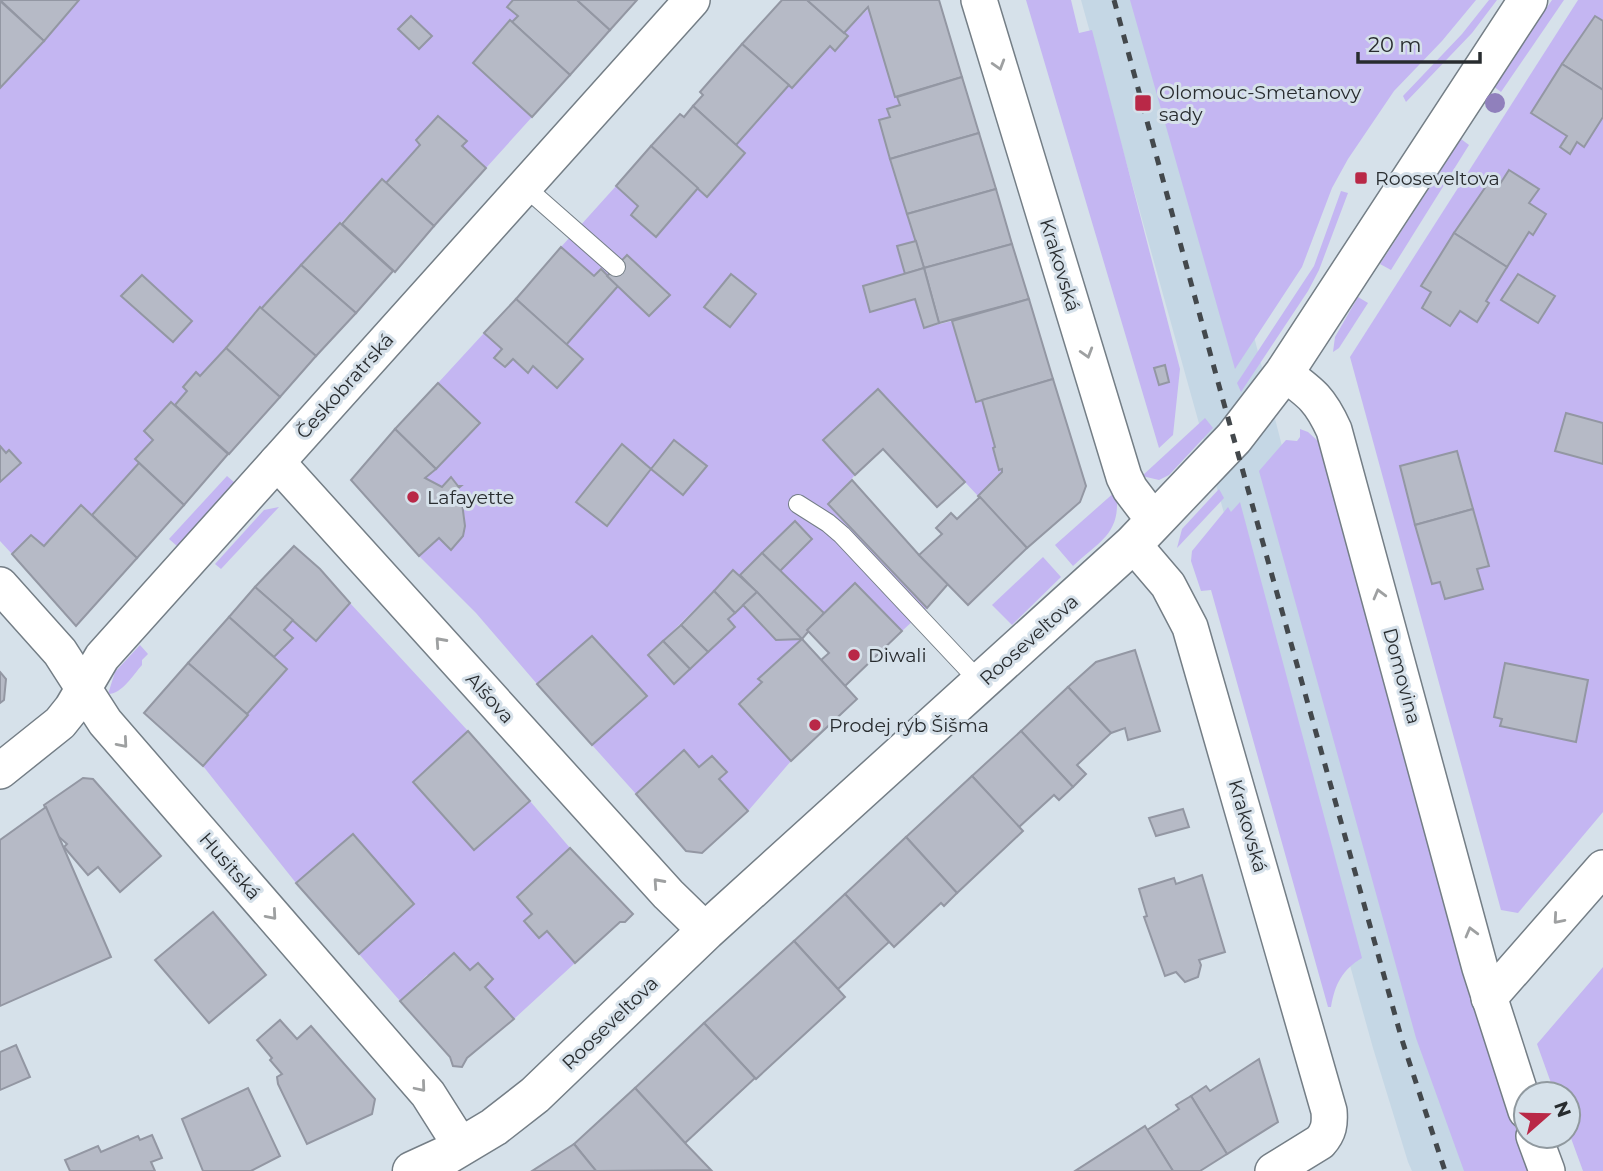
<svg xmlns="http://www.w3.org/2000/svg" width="1603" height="1171" font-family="Montserrat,sans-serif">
<rect width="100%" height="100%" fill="#d6e1ea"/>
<polygon fill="#c5d7e5" points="1081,0 1146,0 1245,301 1431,1031 1477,1171 1412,1171 1408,1162 1373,1048"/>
<g fill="#c4b6f2">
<polygon points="79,0 513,0 507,7 518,16 512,22 509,20 473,63 532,117 486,168 462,146 466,141 437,116 416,140 420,145 386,183 381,180 261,309 259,307 246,322 248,323 200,376 196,373 183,387 187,391 175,405 171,402 144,431 153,440 135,459 139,463 92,515 81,505 44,546 31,535 12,554 0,541 0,482 20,463 8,451 6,453 0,446 0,88"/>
<polygon points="1026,0 1071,0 1079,33 1092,30 1180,369 1173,435 1159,448"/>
<polygon points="1130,0 1476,0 1442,41 1394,91 1348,159 1332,188 1302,267 1235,369"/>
<polygon points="1489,0 1497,0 1472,33 1406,102 1403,96 1462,34"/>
<polygon points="1552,0 1564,0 1501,92 1493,86"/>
<polygon points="1578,0 1603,0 1603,812 1518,913 1501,910 1350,357"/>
<path d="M 869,8 L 900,105 L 888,109 L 890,117 L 879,120 L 916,241 L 897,246 L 924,328 L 952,321 L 976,402 L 982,400 L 995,447 L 993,448 L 998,469 L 1002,469 L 1002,472 L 978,496 L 878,389 L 823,440 L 855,475 L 828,505 L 927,608 L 902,631 L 855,583 L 824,613 L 780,571 L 812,539 L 795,522 L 740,575 L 733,571 L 649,655 L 674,684 L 735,627 L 728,619 L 743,605 L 776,640 L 802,639 L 759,678 L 762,682 L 739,704 L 791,761 L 748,811 L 719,779 L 726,772 L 699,767 L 684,750 L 636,794 L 592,745 L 647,696 L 592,636 L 537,684 L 476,613 L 419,556 L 439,538 L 451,550 C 471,534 466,511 456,490 L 461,486 L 458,486 L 451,478 L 442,487 L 425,478 L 437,469 L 480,423 L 438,383 L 484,333 L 527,372 L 533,366 L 557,388 L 583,360 L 566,345 L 618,286 L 650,316 L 670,295 L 627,256 L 607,276 L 601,269 L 594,276 L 561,247 L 616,186 L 638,206 L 631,215 L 657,236 L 698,188 L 708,196 L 745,153 L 736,145 L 789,85 L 792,88 L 830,46 L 836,50 L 848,37 L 844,33 Z"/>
<polygon points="1461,139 1469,145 1391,270 1380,264"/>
<polygon points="1341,191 1348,193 1319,270 1308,291 1241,392 1237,383 1314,266"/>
<polygon points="1358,297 1368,303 1339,348 1333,352 1335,337"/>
<polygon points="1205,418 1213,428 1169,475 1159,480 1142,476"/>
<polygon points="1300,429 1308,432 1319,442 1347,536 1366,617 1492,1054 1532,1171 1464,1171 1416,1038 1259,471 1286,440 1297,441 1300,437"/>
<polygon points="227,476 235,483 177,546 169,539"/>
<polygon points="1219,489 1224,498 1177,548 1182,529"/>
<path d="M 1116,491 C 1122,533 1101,540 1073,566 L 1055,545 Z"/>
<path d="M 1240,502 L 1362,958 C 1342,970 1335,984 1331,1007 L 1328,1007 L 1211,590 L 1201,591 L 1191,561 L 1192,551 L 1228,507 L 1231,512 Z"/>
<polygon points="279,507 221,569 215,564 264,510"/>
<polygon points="1043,557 1061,577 1012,625 992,605"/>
<polygon points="350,603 468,731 413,782 474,850 530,801 570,848 543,872 532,914 524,922 539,937 547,931 575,963 514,1019 470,970 427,975 400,1001 359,954 413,903 353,835 296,883 203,766 287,669 274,657 293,638 284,630 293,620"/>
<path d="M 140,645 L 148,654 L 142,660 L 142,665 C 133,675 122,694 108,694 L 115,672 Z"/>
<polygon points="1603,967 1603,1171 1583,1171 1568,1130 1568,1094 1555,1094 1537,1044"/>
</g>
<g fill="#b6bac6" stroke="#9397a3" stroke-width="2">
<polygon points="0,0 79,0 44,41"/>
<polygon points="513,0 577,0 610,30 570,75 512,22 518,16 507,7"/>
<polygon points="577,0 637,0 610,30"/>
<polygon points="782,0 807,0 848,36 835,51 830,46 792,88 742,44"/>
<polygon points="807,0 939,0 962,77 895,97 868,7 844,33"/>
<polygon points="0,1 44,41 0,88"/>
<polygon points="411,16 432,36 419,49 398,29"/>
<polygon points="1595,16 1603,21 1603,90 1562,64"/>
<polygon points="510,20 570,75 532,117 473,63"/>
<polygon points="742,44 789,85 736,145 693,106 703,95 700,92"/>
<polygon points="1562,64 1603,90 1603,117 1584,147 1577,142 1570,154 1560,147 1567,136 1531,113"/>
<polygon points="962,77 979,133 890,159 879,120 890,117 887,109 900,105 897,97"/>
<polygon points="693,106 745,153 707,197 651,146 680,114 684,117"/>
<polygon points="438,116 467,141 462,146 486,168 434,226 386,183 420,145 416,140"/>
<polygon points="979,133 996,189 907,214 890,159"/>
<polygon points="651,146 698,188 656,237 631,215 638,206 616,186"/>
<polygon points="1509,170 1539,189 1529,203 1546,214 1533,235 1529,232 1507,267 1454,233 1491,179 1500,184"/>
<polygon points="382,179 434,226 395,272 342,224"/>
<polygon points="996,189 1012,244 924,268 907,214"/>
<polygon points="340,223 393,271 356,313 301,265"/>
<polygon points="1454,233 1507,267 1486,301 1489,303 1477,322 1460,311 1450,326 1422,308 1431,292 1421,286"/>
<polygon points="916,241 924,268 905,274 897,246"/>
<polygon points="1012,244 1029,299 939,323 924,268"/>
<polygon points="561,247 594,276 601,269 618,286 566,345 516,299"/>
<polygon points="627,255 670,295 649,316 607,276"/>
<polygon points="301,265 356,313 316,356 261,309"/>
<polygon points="924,268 939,323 924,328 915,299 870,312 863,286"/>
<polygon points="731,274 756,294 730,327 704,307"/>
<polygon points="1518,274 1555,296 1538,323 1501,300"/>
<polygon points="142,275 192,321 173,342 121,296"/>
<polygon points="516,299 583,359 557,388 533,366 528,373 513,359 505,367 494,358 502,349 484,333"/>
<polygon points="1029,299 1053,379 976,402 952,321"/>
<polygon points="260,307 316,356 280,397 226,348"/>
<polygon points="226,348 280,397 229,454 175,405 187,391 183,387 196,372 200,376"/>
<polygon points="1165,365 1169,382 1159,385 1154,368"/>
<polygon points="1053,379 1086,486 1080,502 1027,548 978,496 1002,472 1002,469 999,470 993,448 995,447 982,400"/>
<polygon points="438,383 480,423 436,469 395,429"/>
<polygon points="878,389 965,482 937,507 883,449 855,475 823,440"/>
<polygon points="171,402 228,454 184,505 135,459 153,440 144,431"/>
<polygon points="1566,413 1603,423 1603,464 1555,451"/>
<polygon points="395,429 436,469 425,478 442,487 451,477 458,486 461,486 456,490 462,503 465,526 463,536 451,550 439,538 419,556 351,480"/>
<polygon points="674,440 707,466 683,495 651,469"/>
<polygon points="622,444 651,469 607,526 576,502"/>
<polygon points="0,446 6,453 9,450 21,463 0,482"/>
<polygon points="1457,451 1473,509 1415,525 1400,466"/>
<polygon points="139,463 184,505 137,558 92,515"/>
<polygon points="852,480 919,555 948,584 927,608 828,504"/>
<polygon points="980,497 1027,548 968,605 919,555 942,534 936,528 951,513 957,519"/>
<polygon points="81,505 137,558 76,626 12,554 31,535 44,546"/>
<polygon points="1473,509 1489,566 1477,569 1483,589 1445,599 1440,582 1432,584 1415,525"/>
<polygon points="795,521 812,539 780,571 762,553"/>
<polygon points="294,546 320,569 350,603 316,641 255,587"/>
<polygon points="762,553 824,613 802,639 740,575"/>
<polygon points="733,570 757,592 735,613 714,591"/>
<polygon points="855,583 902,631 845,686 821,660 829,653 807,630"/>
<polygon points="255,587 293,620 284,630 293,638 274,657 229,617"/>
<polygon points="714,591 735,613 728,619 735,627 708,652 681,625"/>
<polygon points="757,592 802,639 776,640 743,605"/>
<polygon points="229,617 287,669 247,714 188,663"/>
<polygon points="681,625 708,652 690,669 663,641"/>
<polygon points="592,636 647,696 592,745 537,684"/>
<polygon points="802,639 857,699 791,761 739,704 762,682 758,679"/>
<polygon points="663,641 690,669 674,684 648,655"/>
<polygon points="1135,650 1160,731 1128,740 1125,728 1111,733 1068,687 1096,662"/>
<polygon points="188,663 248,715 203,766 144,713"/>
<polygon points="1505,663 1588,680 1576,742 1500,726 1502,719 1494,717"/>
<polygon points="0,672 6,679 4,700 0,703"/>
<polygon points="1068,687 1111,733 1077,765 1086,774 1073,787 1021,731"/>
<polygon points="468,731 530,801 474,850 413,782"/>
<polygon points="1021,731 1073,787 1059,800 1054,795 1019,827 972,776"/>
<polygon points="684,750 699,767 712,756 727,772 719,779 748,811 702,853 686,851 636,794"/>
<polygon points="972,776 1023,831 957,893 906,837"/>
<polygon points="83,778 93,779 161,856 120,892 98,867 88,875 64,847 67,844 58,836 44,805"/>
<polygon points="46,807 111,957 0,1006 0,840"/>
<polygon points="1183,809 1189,827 1156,836 1149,818"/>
<polygon points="353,834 414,904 359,954 296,883"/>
<polygon points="906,837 957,893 944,906 941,903 894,947 845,894"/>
<polygon points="570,848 633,914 625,922 620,922 575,963 547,931 539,938 524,921 532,914 517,897"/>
<polygon points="1202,875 1225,952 1199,960 1201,965 1198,977 1185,982 1176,972 1165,976 1144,917 1147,916 1139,889 1174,878 1176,884"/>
<polygon points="845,894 889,942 838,989 794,941"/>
<polygon points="213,912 266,975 209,1023 155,960"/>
<polygon points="794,941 845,997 756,1079 704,1023"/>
<polygon points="454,953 470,970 478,963 493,979 485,987 514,1019 467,1058 462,1067 453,1066 450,1057 400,1001"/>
<polygon points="280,1020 297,1039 311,1026 375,1099 372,1114 307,1144 278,1084 277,1077 282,1074 270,1060 272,1058 257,1040"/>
<polygon points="704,1023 755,1078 685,1143 635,1088"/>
<polygon points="16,1045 30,1077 0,1090 0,1052"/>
<polygon points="1259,1059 1278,1122 1227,1154 1191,1096 1206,1086 1210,1091"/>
<polygon points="248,1088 280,1156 251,1171 203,1171 182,1119"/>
<polygon points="635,1088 685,1143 711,1170 596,1171 574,1144"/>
<polygon points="1191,1096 1227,1154 1200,1171 1173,1171 1147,1130 1179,1109 1176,1105"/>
<polygon points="1145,1126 1173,1171 1075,1171"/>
<polygon points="152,1135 162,1158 151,1162 155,1171 70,1171 65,1160 98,1146 101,1152 138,1136 140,1140"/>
<polygon points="574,1144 596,1171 532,1171"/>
</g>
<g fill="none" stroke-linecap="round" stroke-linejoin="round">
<g stroke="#747e86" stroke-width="20">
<g id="lane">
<polyline points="524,186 616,267"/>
<polyline points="798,504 828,523 842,535 981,683"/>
</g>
</g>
<g stroke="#747e86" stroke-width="38">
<g id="street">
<polyline points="979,0 1124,477 1130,489 1155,522"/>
<path d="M 1284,373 C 1311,393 1320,399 1334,430 L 1480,968 L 1526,1111"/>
<polyline points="277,462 668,894 706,931"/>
<path d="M 1133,544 L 1168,585 L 1190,627 L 1329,1111 C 1330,1124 1329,1132 1320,1142 L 1273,1171"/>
<polyline points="0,585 60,652 105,722 428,1094 461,1146"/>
<polyline points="0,771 60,723 72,708 102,657 692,0"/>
<polyline points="1489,998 1603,868"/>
<polyline points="1534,1136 1547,1171"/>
</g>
</g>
<g stroke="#747e86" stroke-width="41">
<polyline id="secondary" points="412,1171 447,1155 494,1127 535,1095 706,931 1133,544 1234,438 1284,373 1528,0"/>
</g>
<use href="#lane" stroke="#fff" stroke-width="18"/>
<use href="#street" stroke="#fff" stroke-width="35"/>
<use href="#secondary" stroke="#fff" stroke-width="38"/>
<polyline stroke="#43484c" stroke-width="5" stroke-dasharray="9 9" stroke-linecap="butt" points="1114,0 1221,393 1402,1040 1445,1171"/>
</g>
<circle fill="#9080bc" cx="1495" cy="103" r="10"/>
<defs><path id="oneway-chevron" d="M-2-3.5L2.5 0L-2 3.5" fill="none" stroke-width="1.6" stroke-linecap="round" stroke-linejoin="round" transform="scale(1.75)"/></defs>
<g stroke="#9ea0a1">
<use href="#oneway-chevron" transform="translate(999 65) rotate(73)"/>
<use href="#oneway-chevron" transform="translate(1087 353) rotate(73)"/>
<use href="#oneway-chevron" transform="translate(1379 594) rotate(-105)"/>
<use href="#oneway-chevron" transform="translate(440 642) rotate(-132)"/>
<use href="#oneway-chevron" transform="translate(123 743) rotate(49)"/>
<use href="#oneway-chevron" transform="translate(658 883) rotate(-132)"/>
<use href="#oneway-chevron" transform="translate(272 915) rotate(49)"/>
<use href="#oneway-chevron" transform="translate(1558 919) rotate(131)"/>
<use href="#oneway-chevron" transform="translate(1471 932) rotate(-105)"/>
<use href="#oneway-chevron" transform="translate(421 1087) rotate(50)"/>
</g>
<g fill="#b92847" stroke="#d6e1ea" stroke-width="2.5">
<rect x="1134" y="94" width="18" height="18" rx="3.5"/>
<rect x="1354" y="171" width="14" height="14" rx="3.5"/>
<circle cx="413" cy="497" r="7"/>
<circle cx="854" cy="655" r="7"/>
<circle cx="815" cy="725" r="7"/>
</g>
<g text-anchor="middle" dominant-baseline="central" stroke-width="6" stroke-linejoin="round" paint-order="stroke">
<g font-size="19" fill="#282c2f" stroke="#d6e1ea" text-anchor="start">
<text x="1159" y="92">Olomouc-Smetanovy<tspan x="1159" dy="22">sady</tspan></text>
<text x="1375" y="178">Rooseveltova</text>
<text x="427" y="497">Lafayette</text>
<text x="868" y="655">Diwali</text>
<text x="829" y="725">Prodej ryb Šišma</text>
</g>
<g font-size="19" fill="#282c2f" stroke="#d6e1ea">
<text transform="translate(1060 265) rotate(73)">Krakovská</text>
<text transform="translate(345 386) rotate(-48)">Českobratrská</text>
<text transform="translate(1029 640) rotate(-42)">Rooseveltova</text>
<text transform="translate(1402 676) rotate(75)">Domovina</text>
<text transform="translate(490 698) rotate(48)">Alšova</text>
<text transform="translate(1248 826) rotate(74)">Krakovská</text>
<text transform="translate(230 866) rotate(49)">Husitská</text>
<text transform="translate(610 1023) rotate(-44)">Rooseveltova</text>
</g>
</g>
<g transform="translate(1547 1115) rotate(70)"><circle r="33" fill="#d6e1ea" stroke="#90999f" stroke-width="2"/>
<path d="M0-5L12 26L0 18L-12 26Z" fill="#b92847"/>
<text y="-10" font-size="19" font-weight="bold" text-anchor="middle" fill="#282c2f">N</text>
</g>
<path d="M1358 52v10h122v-10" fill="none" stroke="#282c2f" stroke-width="3.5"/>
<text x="1368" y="52" font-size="21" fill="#282c2f" stroke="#d6e1ea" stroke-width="5" paint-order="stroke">20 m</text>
</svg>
